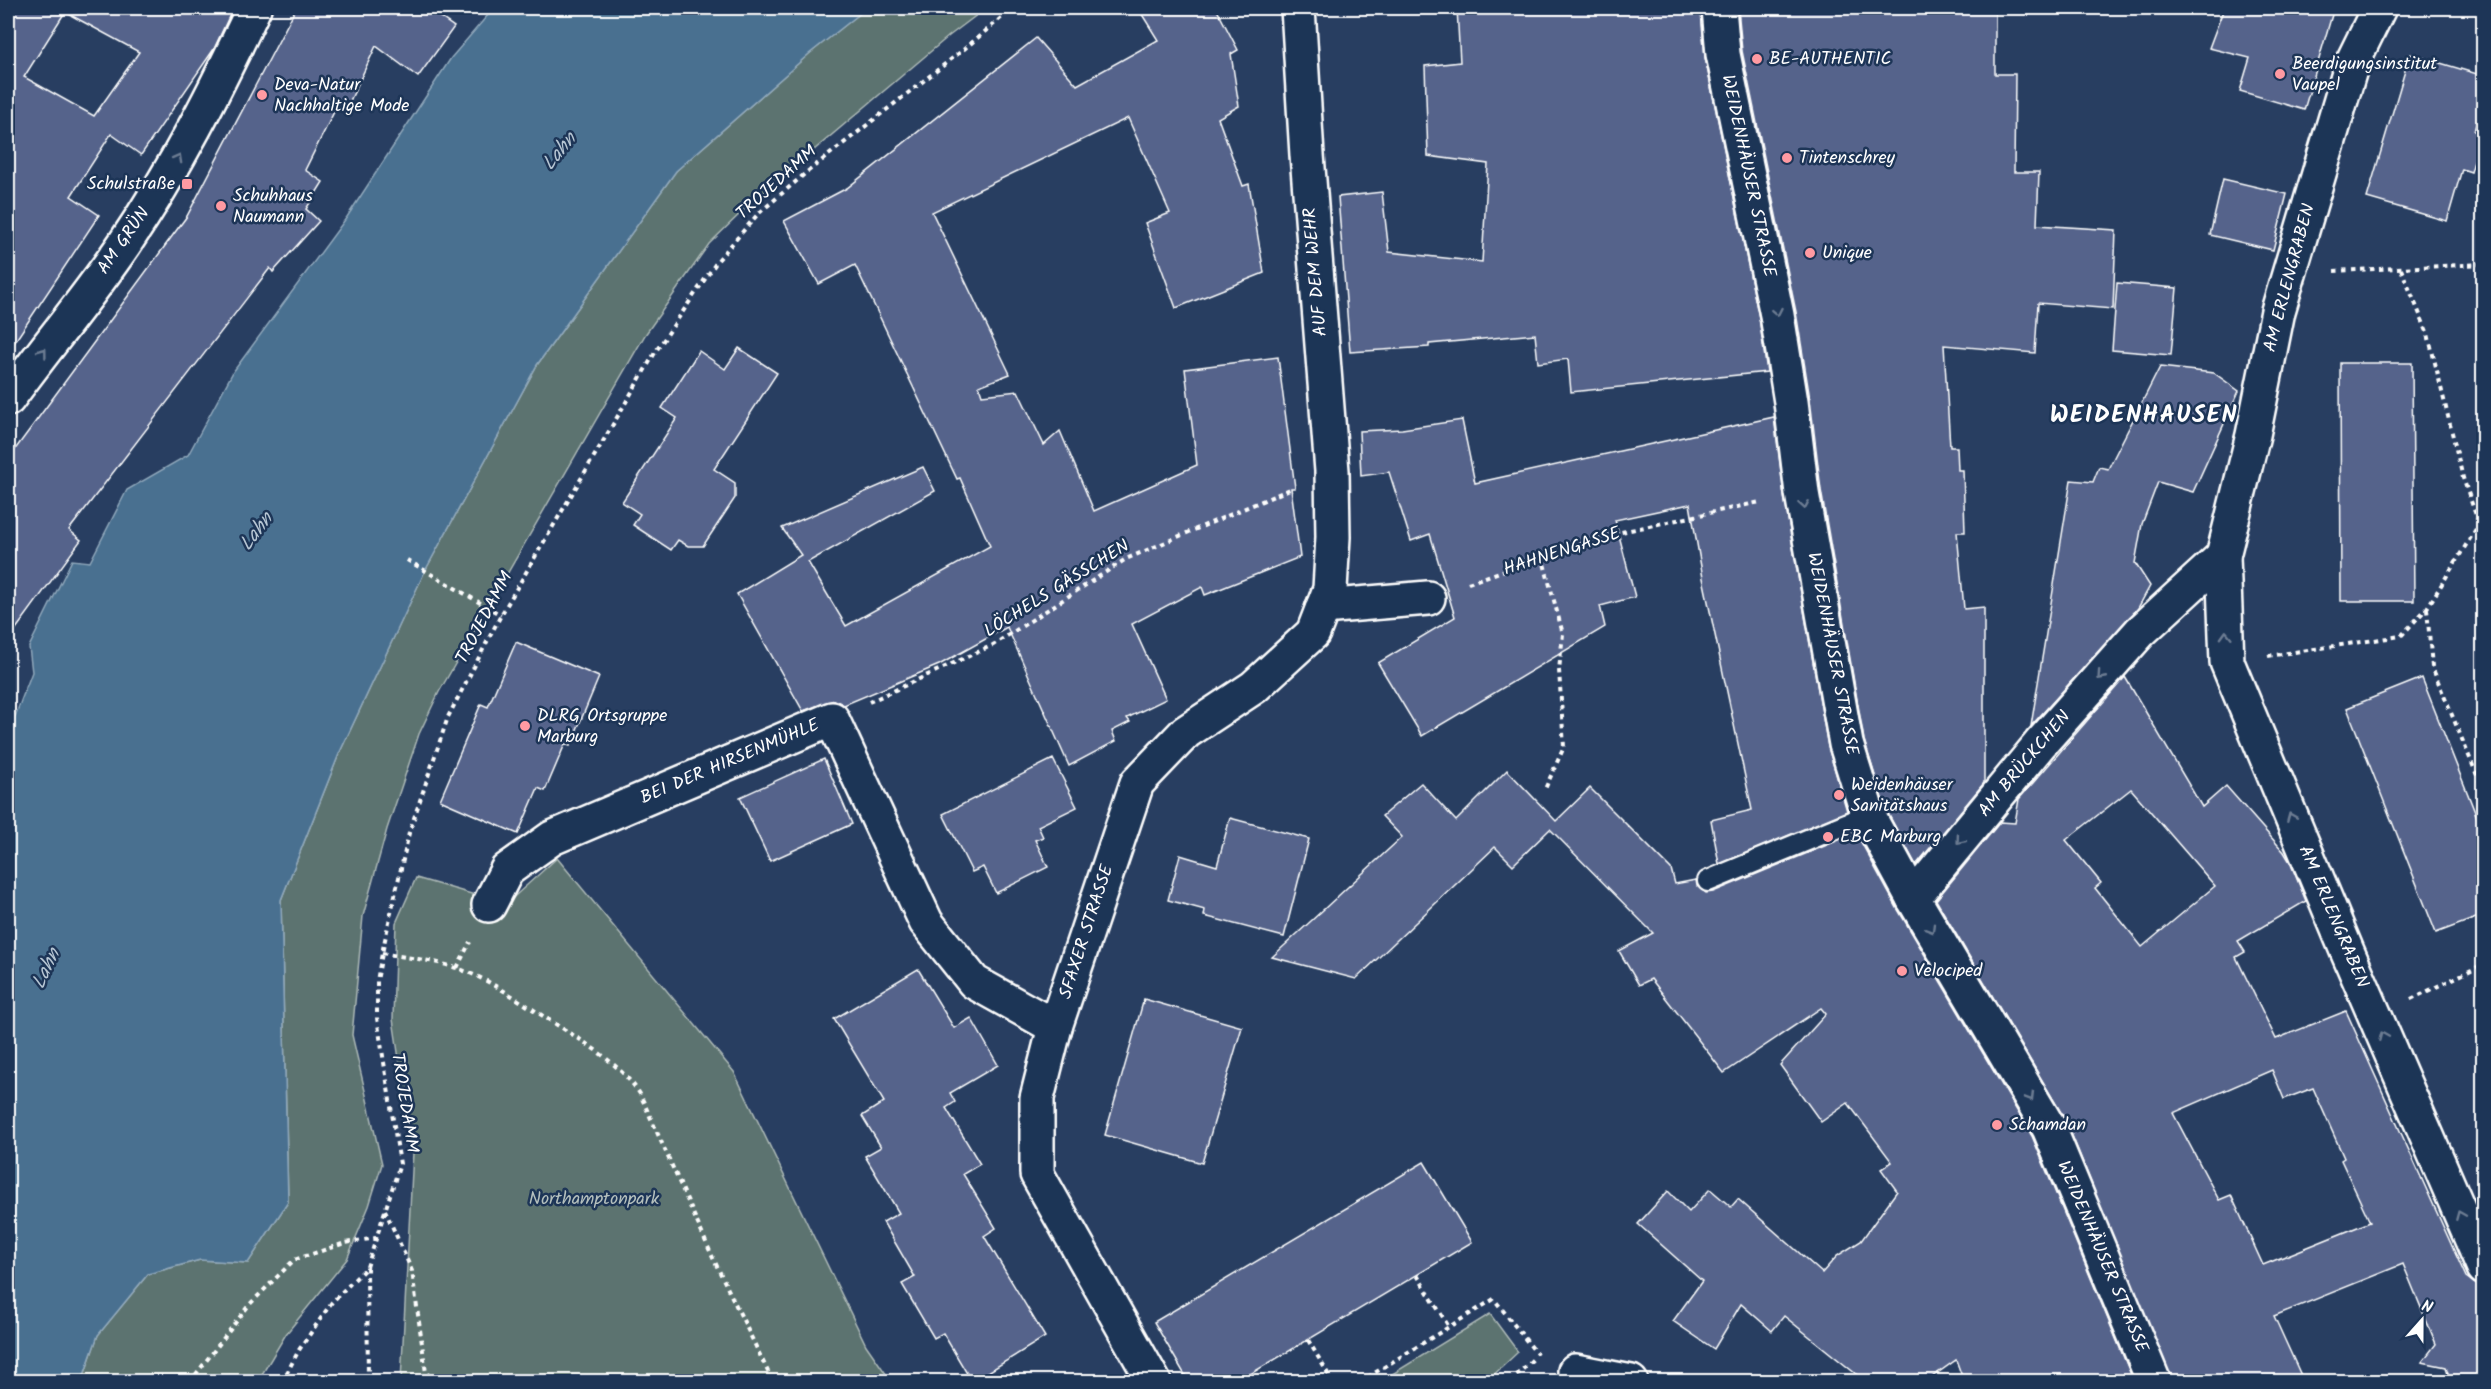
<svg xmlns="http://www.w3.org/2000/svg" width="2491" height="1389" font-family="Kalam,sans-serif">
<rect width="100%" height="100%" fill="#283e61"/>
<filter id="ink" filterUnits="userSpaceOnUse"><feTurbulence type="fractalNoise" baseFrequency=".0167" numOctaves="2"/><feDisplacementMap in="SourceGraphic" scale="12" xChannelSelector="R" yChannelSelector="G"/><feConvolveMatrix kernelMatrix="1 2 1 2 8 2 1 2 1" color-interpolation-filters="sRGB"/></filter>
<g filter="url(#ink)">
<g fill="#5b736f" stroke="#adb9b7" stroke-width="1.5">
<polygon points="867,8 986,8 949,36 750,204 709,244 645,335 439,692 419,734 387,829 363,916 352,1035 382,1164 369,1206 347,1259 286,1334 258,1381 82,1382 98,1335 148,1274 200,1260 248,1263 288,1202 281,900 339,754 425,571 537,365 676,171 809,54"/>
<polygon points="557,858 734,1072 866,1345 891,1381 401,1381 413,1152 393,1019 396,923 416,878 506,904"/>
<polygon points="1490,1314 1518,1352 1487,1381 1381,1381"/>
</g>
<polygon fill="#486f90" stroke="#91a9bc" stroke-width="1.5" points="494,8 867,8 809,54 676,171 537,365 425,571 339,754 281,900 288,1202 248,1263 200,1260 148,1274 98,1335 82,1381 8,1381 8,735 32,672 29,647 72,560 90,562 127,490 188,455 233,372 347,217 451,58"/>
<g fill="#55648b" stroke="#fff" stroke-width="1.5" fill-rule="evenodd">
<path d="M 8,8 L 233,8 L 214,49 L 141,155 L 111,134 L 71,196 L 99,215 L 8,352 ZM 65,12 L 139,52 L 94,116 L 24,77 Z"/>
<polygon points="296,8 427,8 454,27 418,77 376,46 348,105 339,102 305,170 323,182 306,209 319,221 273,272 270,268 69,530 81,540 8,640 8,459 187,216"/>
<polygon points="1138,8 1216,8 1238,50 1231,54 1239,106 1218,118 1243,186 1249,184 1264,273 1176,308 1145,223 1170,213 1128,118 932,212 1010,374 979,386 982,395 1018,391 1044,445 1060,431 1094,511 1197,465 1185,369 1278,357 1295,488 1291,488 1300,557 1205,595 1202,587 1132,624 1166,699 1127,718 1130,722 1112,731 1116,741 1069,766 1007,627 939,665 844,705 834,700 803,711 737,594 801,555 782,528 923,467 935,491 808,562 846,626 990,546 960,478 957,479 855,265 819,284 784,221 847,188 1036,38 1077,85 1158,40"/>
<polygon points="1457,8 1701,8 1705,58 1759,318 1767,372 1571,392 1568,359 1538,363 1535,334 1429,344 1429,347 1350,352 1338,197 1382,192 1389,252 1482,262 1488,164 1428,156 1425,66 1460,62"/>
<polygon points="1738,8 1995,8 1995,74 2015,74 2014,172 2039,172 2037,225 2116,230 2113,309 2038,303 2035,353 1944,345 1950,447 1957,447 1958,470 1963,470 1965,532 1957,532 1964,609 1984,607 1984,783 1916,865 1885,808 1864,740 1821,490 1810,399 1796,312 1742,51"/>
<polygon points="2224,8 2334,8 2304,110 2240,91 2250,58 2209,48"/>
<polygon points="2410,54 2484,76 2484,97 2474,131 2482,134 2471,172 2462,169 2447,221 2367,198"/>
<polygon points="2223,179 2287,194 2273,250 2210,235"/>
<polygon points="2117,283 2177,288 2171,355 2112,350"/>
<polygon points="739,348 777,373 714,469 735,483 735,498 703,546 688,546 678,540 671,550 633,525 640,514 622,502 677,418 662,408 699,351 725,369"/>
<polygon points="2340,363 2412,363 2414,601 2341,601"/>
<polygon points="2160,367 2214,373 2239,391 2193,492 2158,482 2142,524 2135,563 2150,586 2138,608 2031,726 2071,480 2093,482 2099,467 2108,469"/>
<polygon points="1774,417 1784,496 1828,747 1847,811 1719,864 1711,820 1752,810 1703,578 1690,504 1615,520 1635,597 1600,606 1605,627 1422,736 1378,663 1455,617 1430,534 1411,541 1389,472 1361,476 1359,431 1402,429 1462,420 1475,483"/>
<polygon points="516,642 599,677 570,746 565,744 545,791 538,788 518,834 440,800 481,704 488,707"/>
<path d="M 2125,677 L 2202,807 L 2226,786 L 2284,852 L 2290,862 L 2306,901 L 2238,941 L 2245,952 L 2236,957 L 2276,1039 L 2346,1011 L 2466,1277 L 2477,1285 L 2484,1301 L 2484,1375 L 2467,1382 L 2451,1382 L 2446,1367 L 2422,1362 L 2436,1344 L 2403,1264 L 2274,1316 L 2304,1382 L 2172,1382 L 2066,1121 L 1936,900 L 2000,822 L 2015,823 L 2019,799 ZM 2131,789 L 2215,886 L 2142,947 L 2095,888 L 2101,883 L 2066,840 ZM 2272,1070 L 2284,1099 L 2313,1088 L 2344,1158 L 2341,1160 L 2370,1222 L 2263,1265 L 2231,1195 L 2219,1200 L 2173,1113 Z"/>
<polygon points="2422,678 2484,835 2484,915 2436,933 2347,708"/>
<polygon points="824,759 852,824 770,861 740,797"/>
<polygon points="1053,759 1077,807 1038,826 1043,837 1035,840 1048,867 996,893 983,867 972,872 943,814"/>
<polygon points="1507,770 1556,821 1590,788 1671,869 1675,884 1696,880 1697,886 1706,893 1713,892 1856,833 1897,908 2032,1136 2134,1382 1964,1382 1956,1360 1925,1382 1866,1382 1784,1316 1772,1331 1741,1304 1714,1349 1673,1321 1702,1281 1638,1224 1668,1191 1689,1212 1710,1189 1731,1207 1738,1199 1822,1273 1837,1256 1861,1241 1897,1191 1881,1169 1892,1162 1848,1103 1821,1122 1780,1065 1826,1014 1821,1008 1724,1073 1651,979 1639,985 1619,951 1653,933 1550,829 1513,865 1495,847 1356,979 1272,957 1402,837 1382,816 1421,783 1456,821"/>
<polygon points="1230,818 1309,839 1284,937 1204,916 1205,910 1168,900 1180,855 1217,866"/>
<polygon points="918,969 954,1028 971,1018 998,1065 950,1093 955,1102 946,1108 980,1164 963,1174 996,1228 984,1236 1045,1337 972,1382 943,1333 934,1338 902,1284 915,1277 883,1222 899,1213 865,1156 881,1147 862,1116 884,1102 834,1019"/>
<polygon points="1144,999 1242,1027 1202,1163 1105,1135"/>
<polygon points="1424,1162 1472,1242 1237,1382 1189,1382 1154,1322"/>
</g>
<g fill="none" stroke-linecap="round" stroke-linejoin="round">
<g stroke="#fff" stroke-width="24">
<polyline id="lane" points="1708,881 1868,815"/>
</g>
<g stroke="#fff" stroke-width="38">
<g id="street">
<polyline points="1719,8 1723,54 1777,315 1791,402 1802,493 1846,744 1868,815 1913,898 2049,1128 2154,1382"/>
<polyline points="2379,8 2352,63 2278,311 2253,435 2223,556 2227,662 2347,951 2484,1268"/>
<polyline points="1323,607 1428,598"/>
<polyline points="1913,898 2040,744 2140,632 2223,556"/>
<polyline points="489,905 507,870 552,838 832,719 926,922 974,982 1055,1027"/>
<polyline points="1575,1371 1631,1382"/>
<polyline points="1154,1382 1037,1174 1037,1098 1055,1027 1137,783 1186,732 1254,687 1313,633 1330,589 1333,537 1332,471 1307,155 1298,8"/>
</g>
</g>
<g stroke="#fff" stroke-width="38">
<path id="secondary" d="M 8,399 C 46,347 89,296 125,243 C 176,168 216,89 254,8"/>
</g>
<g stroke="#fff" stroke-width="4" stroke-dasharray="4.5 4.5" stroke-linecap="butt">
<polyline points="2401,269 2428,334 2463,478 2478,521"/>
<polyline points="2334,271 2484,264"/>
<polyline points="1542,556 1563,634 1559,670 1564,747 1545,789"/>
<polyline points="407,560 501,615"/>
<polyline points="1468,583 1603,536 1760,502"/>
<polyline points="2427,609 2432,667 2484,792"/>
<polyline points="2268,656 2401,636 2427,608 2484,516"/>
<polyline points="869,702 993,645 1126,559 1290,489"/>
<path d="M 382,953 C 407,958 435,960 459,969 C 488,979 514,997 540,1014 C 575,1037 616,1058 640,1094 L 713,1258 L 773,1382"/>
<polyline points="457,968 470,942"/>
<polyline points="2411,999 2484,964"/>
<polyline points="385,1210 412,1271 426,1373 437,1382"/>
<polyline points="367,1267 368,1382"/>
<polyline points="1417,1275 1449,1327"/>
<polyline points="1308,1340 1333,1382"/>
<polyline points="190,1382 249,1305 294,1260 345,1243 376,1238"/>
<polyline points="282,1382 299,1350 332,1302 367,1267 400,1164 377,1018 377,981 382,953 409,833 448,717 501,615 656,351 718,260 758,214 807,172 963,50 1013,8"/>
<polyline points="1360,1382 1494,1299 1537,1354"/>
<polyline points="1510,1382 1535,1357"/>
</g>
<use href="#lane" stroke="#1d3557" stroke-width="20"/>
<use href="#street" stroke="#1d3557" stroke-width="33"/>
<use href="#secondary" stroke="#1d3557" stroke-width="33"/>
</g>
<defs><path id="oneway-chevron" d="M-2-3.5L2.5 0L-2 3.5" fill="none" stroke-width="1.6" stroke-linecap="round" stroke-linejoin="round" transform="scale(1.5)"/></defs>
<g stroke="#6c7c92">
<use href="#oneway-chevron" transform="translate(178 158) rotate(-61)"/>
<use href="#oneway-chevron" transform="translate(1777 312) rotate(79)"/>
<use href="#oneway-chevron" transform="translate(43 352) rotate(-53)"/>
<use href="#oneway-chevron" transform="translate(1804 505) rotate(80)"/>
<use href="#oneway-chevron" transform="translate(2226 635) rotate(-92)"/>
<use href="#oneway-chevron" transform="translate(2101 676) rotate(132)"/>
<use href="#oneway-chevron" transform="translate(2291 817) rotate(-113)"/>
<use href="#oneway-chevron" transform="translate(1960 840) rotate(130)"/>
<use href="#oneway-chevron" transform="translate(1931 929) rotate(59)"/>
<use href="#oneway-chevron" transform="translate(2383 1036) rotate(-113)"/>
<use href="#oneway-chevron" transform="translate(2030 1097) rotate(59)"/>
<use href="#oneway-chevron" transform="translate(2460 1215) rotate(-113)"/>
</g>
</g>
<g fill="#ff9aa2" stroke="#1d3557" stroke-width="2">
<circle cx="1757" cy="59" r="6"/>
<circle cx="2280" cy="74" r="6"/>
<circle cx="262" cy="95" r="6"/>
<circle cx="1787" cy="158" r="6"/>
<rect x="181" y="178" width="12" height="12" rx="3"/>
<circle cx="221" cy="206" r="6"/>
<circle cx="1810" cy="253" r="6"/>
<circle cx="525" cy="726" r="6"/>
<circle cx="1839" cy="795" r="6"/>
<circle cx="1828" cy="837" r="6"/>
<circle cx="1902" cy="971" r="6"/>
<circle cx="1997" cy="1125" r="6"/>
</g>
<g text-anchor="middle" dominant-baseline="central" stroke-width="5" stroke-linejoin="round" paint-order="stroke">
<g font-size="18" fill="#fff" stroke="#1d3557" text-anchor="start">
<text x="1769" y="59">BE-AUTHENTIC</text>
<text x="2292" y="64">Beerdigungsinstitut<tspan x="2292" dy="21">Vaupel</tspan></text>
<text x="274" y="85">Deva-Natur<tspan x="274" dy="21">Nachhaltige Mode</tspan></text>
<text x="1799" y="158">Tintenschrey</text>
<text x="175" y="184" text-anchor="end">Schulstraße</text>
<text x="233" y="196">Schuhhaus<tspan x="233" dy="21">Naumann</tspan></text>
<text x="1822" y="253">Unique</text>
<text x="537" y="716">DLRG Ortsgruppe<tspan x="537" dy="21">Marburg</tspan></text>
<text x="1851" y="785">Weidenhäuser<tspan x="1851" dy="21">Sanitätshaus</tspan></text>
<text x="1840" y="837">EBC Marburg</text>
<text x="1914" y="971">Velociped</text>
<text x="2009" y="1125">Schamdan</text>
</g>
<g font-size="18" fill="#fff" stroke="#1d3557">
<text transform="translate(1748 176) rotate(78)">WEIDENHÄUSER STRASSE</text>
<text transform="translate(777 183) rotate(-42)">TROJEDAMM</text>
<text transform="translate(124 241) rotate(-55)">AM GRÜN</text>
<text transform="translate(1316 272) rotate(-95)">AUF DEM WEHR</text>
<text transform="translate(2290 278) rotate(-75)">AM ERLENGRABEN</text>
<text transform="translate(1562 552) rotate(-18)">HAHNENGASSE</text>
<text transform="translate(1057 589) rotate(-32)">LÖCHELS GÄSSCHEN</text>
<text transform="translate(485 618) rotate(-62)">TROJEDAMM</text>
<text transform="translate(1832 654) rotate(79)">WEIDENHÄUSER STRASSE</text>
<text transform="translate(730 762) rotate(-23)">BEI DER HIRSENMÜHLE</text>
<text transform="translate(2025 764) rotate(-50)">AM BRÜCKCHEN</text>
<text transform="translate(2333 917) rotate(67)">AM ERLENGRABEN</text>
<text transform="translate(1087 932) rotate(-72)">SFAXER STRASSE</text>
<text transform="translate(404 1103) rotate(81)">TROJEDAMM</text>
<text transform="translate(2102 1257) rotate(67)">WEIDENHÄUSER STRASSE</text>
</g>
<g font-size="18" fill="#b5c0be" stroke="#1d3557">
<text x="594" y="1199">Northamptonpark</text>
</g>
<g font-size="20" font-style="italic" fill="#b6c5d3" stroke="#1d3557">
<text transform="translate(560 152) rotate(-51)">Lahn</text>
<text transform="translate(257 532) rotate(-53)">Lahn</text>
<text transform="translate(47 969) rotate(-65)">Lahn</text>
</g>
<g font-size="24" font-weight="bold" letter-spacing="1.5" fill="#fff" stroke="#1d3557">
<text x="2144" y="415">WEIDENHAUSEN</text>
</g>
</g>
<rect width="2491" height="1389" fill="none" stroke="#1d3557" stroke-width="30"/>
<rect x="15" y="15" width="2461" height="1359" fill="none" stroke="#fff" stroke-width="2" filter="url(#ink)"/>
<g transform="translate(2422 1320) rotate(21)" stroke="#1d3557" stroke-width="4.5" paint-order="stroke">
<path d="M0-4.5L10 22L0 15L-10 22Z" fill="#ffffff"/>
<text y="-9" font-size="16" font-weight="bold" text-anchor="middle" fill="#ffffff">N</text>
</g>
</svg>
